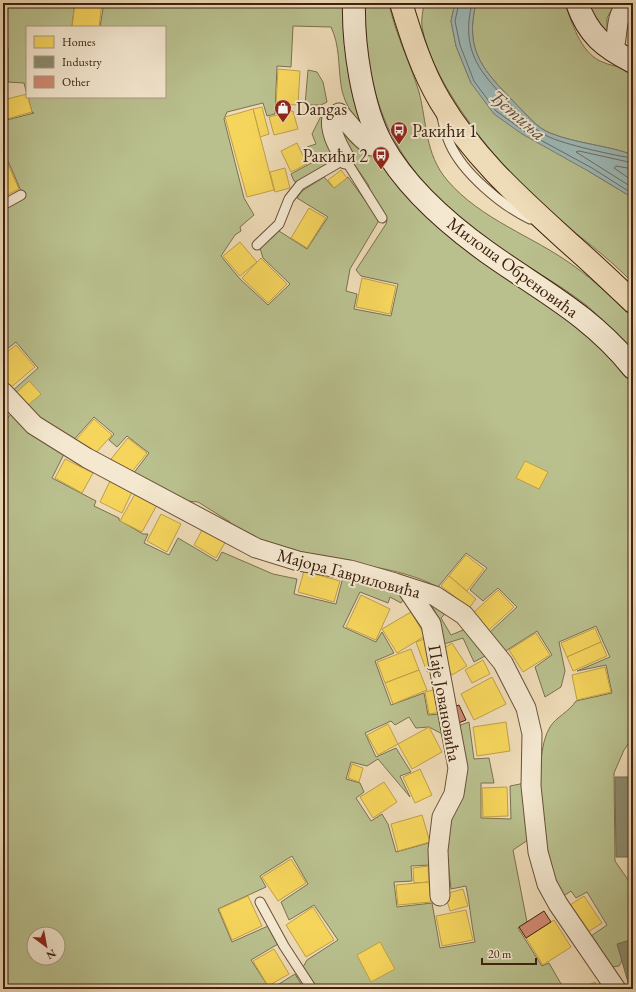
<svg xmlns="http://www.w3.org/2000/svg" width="636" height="992" font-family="'EB Garamond',serif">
<rect width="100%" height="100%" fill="#eedbb7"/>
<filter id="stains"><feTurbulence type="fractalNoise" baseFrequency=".005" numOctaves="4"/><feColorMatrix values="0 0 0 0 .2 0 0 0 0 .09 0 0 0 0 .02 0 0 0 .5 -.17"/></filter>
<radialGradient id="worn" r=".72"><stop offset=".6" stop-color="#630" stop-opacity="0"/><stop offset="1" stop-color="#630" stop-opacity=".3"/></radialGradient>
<g fill="#b9c08e" stroke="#7c704e" fill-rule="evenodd">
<polygon points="3,3 75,3 72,26 75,27 27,27 27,95 24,83 8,82 8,48 3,47"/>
<path d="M 104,3 L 344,3 L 363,122 L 361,127 C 352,114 343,101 341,85 C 338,65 340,46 331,27 L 293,26 L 291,67 L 277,66 L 275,114 L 267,116 L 263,103 L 227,112 L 224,119 L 244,198 L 254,215 L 240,227 L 241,231 L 235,235 L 221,256 L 240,279 L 268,305 L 290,284 L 263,258 L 260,248 L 279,231 L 307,249 L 328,217 L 297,198 L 302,191 L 324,177 L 334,188 L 348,177 L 378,218 L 378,222 L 350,269 L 346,291 L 357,294 L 354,309 L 391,316 L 398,284 L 361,276 L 356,270 L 386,224 L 387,220 L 370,190 L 368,184 L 349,157 L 339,136 L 343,129 C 397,178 454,224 510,270 C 554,306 598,340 633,384 L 633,737 L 624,750 L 614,773 L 615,861 L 633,887 L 633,939 L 619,966 L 611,967 L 591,936 L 607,925 L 587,892 L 576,898 L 571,891 L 562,897 C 544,865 530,758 550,727 C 556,717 569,712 576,701 L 612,693 L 606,665 L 577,671 L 610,657 L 596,626 L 559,642 L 565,671 L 561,687 L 545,697 L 535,667 L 552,655 L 537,631 L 504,652 L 489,633 L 517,607 L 498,588 L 483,601 L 470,590 L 487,568 L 466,553 L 438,587 C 398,566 350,565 307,555 C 282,550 258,539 234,530 L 230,522 L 198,502 L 186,501 L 133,474 L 149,453 L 127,436 L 117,447 L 109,440 L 114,434 L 94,417 L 71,443 L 41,423 L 11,392 L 38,368 L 16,342 L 3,352 L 3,210 L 24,198 L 8,161 L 3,166 L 3,121 L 34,113 L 32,112 L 28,97 L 165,97 L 165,27 L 100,27 Z"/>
<path d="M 364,3 L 389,3 C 395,34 410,62 419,92 C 427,123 425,154 447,180 C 481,220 533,236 574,266 C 595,281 613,299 631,316 L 633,318 L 633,353 C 618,336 603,319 586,305 C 557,282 522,265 492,243 C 401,176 366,117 364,3 Z"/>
<path d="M 424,3 L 455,3 L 451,21 L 456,46 L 471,83 L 590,172 L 633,198 L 633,283 C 607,256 578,236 550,212 C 504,172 433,88 422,27 C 421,19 423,11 424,3 Z"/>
<path d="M 476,3 L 565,3 C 572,23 580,51 600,61 C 610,66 622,67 633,71 L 633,155 C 607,145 577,144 550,133 C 537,128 526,114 516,104 C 484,71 464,52 476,3 Z"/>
<polygon points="585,3 615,3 607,18 607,37"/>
<polygon points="308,70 317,72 323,82 327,102 321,105 305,105"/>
<polygon points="322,114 325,116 338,159 297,182 294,181 291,174 313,162 307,147 316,144 312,134"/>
<path d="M 11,414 L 64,454 L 52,478 L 96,501 L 94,506 L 119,518 L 119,520 L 143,534 L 148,534 L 144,543 L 169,555 L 178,538 L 217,561 L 222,552 L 273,574 L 297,579 L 294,594 L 336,604 L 343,577 L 407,594 L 401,603 L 390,597 L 388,603 L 360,592 L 343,627 L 376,642 L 382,632 L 394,653 L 375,661 L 391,705 L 424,693 L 428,715 L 440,714 L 444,735 L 429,727 L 416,728 L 409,717 L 395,725 L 391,721 L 365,733 L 376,757 L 396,748 L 411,772 L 400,776 L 410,797 L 378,759 L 367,766 L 351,762 L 346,779 L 360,783 L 364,792 L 356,798 L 371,821 L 382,814 L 388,824 L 396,852 L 432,842 L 431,865 L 411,866 L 412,881 L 394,882 L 397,907 L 432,903 L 440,948 L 475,942 C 471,923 470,905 466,886 L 451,889 L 447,852 L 455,727 L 469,722 L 474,759 L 489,758 L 494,783 L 481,783 L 481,818 L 511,819 L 510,786 L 525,783 L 531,838 L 513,850 L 527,922 L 518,928 L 542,966 L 549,963 L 564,989 L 398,989 L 396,985 L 385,989 L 317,989 L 303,967 L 307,960 L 338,940 L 314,905 L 289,920 L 281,902 L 308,884 L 292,856 L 260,876 L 266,887 L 218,909 L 232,942 L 268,926 L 278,944 L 251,960 L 270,989 L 3,989 L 3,423 ZM 34,934 L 58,934 L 58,958 L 34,958 Z"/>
<path d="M 430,604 L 450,609 L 441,618 L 451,635 L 468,628 L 487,655 L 474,662 L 463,638 L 441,645 C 441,630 440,616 430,604 Z"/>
<polygon points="295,974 304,989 271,989"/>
</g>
<path fill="#9db9b8" stroke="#777c74" d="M 455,3 L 476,3 C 464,52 484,71 516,104 C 526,114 537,128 550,133 C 577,144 607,145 633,155 L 633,198 L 590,172 L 522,134 L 494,114 L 471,83 L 456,46 L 451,21 Z"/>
<g fill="#f6d55c" stroke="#bf9f45">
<polygon points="75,3 102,3 99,27 72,27"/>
<polygon points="633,13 633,33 623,25"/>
<rect x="3" y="49" width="3" height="32"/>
<polygon points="278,69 300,71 298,105 276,104"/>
<polygon points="27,94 32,112 7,119 3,100"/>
<polygon points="262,107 269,134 260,137 253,109"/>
<polygon points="253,109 274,190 247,197 225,117"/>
<polygon points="293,111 298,129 274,135 269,117"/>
<polygon points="297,143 307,164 291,172 281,151"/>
<polygon points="8,164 19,189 3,197 3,166"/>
<polygon points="285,168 290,188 275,192 270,172"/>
<polygon points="341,170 347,178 334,188 328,180"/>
<polygon points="309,208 326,218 307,248 291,238"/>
<polygon points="240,242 257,262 240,276 223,256"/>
<polygon points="261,258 287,284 268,303 242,278"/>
<polygon points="362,278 396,286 390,314 356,307"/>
<polygon points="16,345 35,367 9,389 3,382 3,355"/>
<polygon points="29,381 41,394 27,406 16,393"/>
<polygon points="94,419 112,435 94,455 76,440"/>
<polygon points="128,438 147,453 130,474 111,459"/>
<polygon points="65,459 93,473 82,493 55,478"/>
<polygon points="525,461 548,472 539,489 516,478"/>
<polygon points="110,481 132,492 122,513 100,502"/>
<polygon points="135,494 157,505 142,532 120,521"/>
<polygon points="161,514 181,524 167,552 147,541"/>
<polygon points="203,528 226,541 216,558 194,545"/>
<polygon points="466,555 484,569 467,591 449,576"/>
<polygon points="304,571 340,581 334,602 298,592"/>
<polygon points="449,576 476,599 469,608 441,586"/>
<polygon points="498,590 514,607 489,630 473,613"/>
<polygon points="361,595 390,609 376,640 346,627"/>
<polygon points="411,612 425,636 397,653 382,629"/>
<polygon points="595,628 601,642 567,657 561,643"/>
<polygon points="536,633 550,655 523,672 509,650"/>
<polygon points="427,638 438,667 427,672 416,642"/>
<polygon points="601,642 607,656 573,671 567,657"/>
<polygon points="452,643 467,666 452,675 437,653"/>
<polygon points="411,649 419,670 385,683 377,662"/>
<polygon points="483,660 490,674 472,683 465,670"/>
<polygon points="605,667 611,692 577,700 572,675"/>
<polygon points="419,670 427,690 393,704 385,683"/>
<polygon points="492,677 506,704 474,720 461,694"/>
<polygon points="437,689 441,712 429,714 425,692"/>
<polygon points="506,722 510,751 477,756 473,727"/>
<polygon points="388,724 398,744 378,755 367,735"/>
<polygon points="429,727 442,752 412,769 398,744"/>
<polygon points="352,764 363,768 359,782 348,778"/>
<polygon points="420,769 432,795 415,803 403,777"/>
<polygon points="384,782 397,802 373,818 360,797"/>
<polygon points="507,787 508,816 483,817 482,788"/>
<polygon points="422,815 430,842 398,851 391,824"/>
<polygon points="291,859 306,883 278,901 262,877"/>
<polygon points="428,866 429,882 414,883 413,868"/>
<polygon points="429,882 431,902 398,905 396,885"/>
<polygon points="463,889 468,906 450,911 445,894"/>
<polygon points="248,896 262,926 232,940 219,909"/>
<polygon points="584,896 602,923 585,934 567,907"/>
<polygon points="313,907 334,940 306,957 286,925"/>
<polygon points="466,910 473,940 442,946 436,916"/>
<polygon points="554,920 571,947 543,965 526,938"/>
<polygon points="380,942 395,969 371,982 357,955"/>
<polygon points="274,949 289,974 268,986 253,961"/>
<polygon points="595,982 598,989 581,989"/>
</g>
<g fill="#8c8c6e" stroke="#756c51">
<polygon points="615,777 633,777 633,857 616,857"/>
<polygon points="633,939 633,989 630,989 617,944"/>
</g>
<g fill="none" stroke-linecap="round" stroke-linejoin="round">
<g stroke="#6e6d63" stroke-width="1">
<polyline points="459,3 455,21 460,45 474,81 496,111 524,131 592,168 633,194"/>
<path d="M 472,3 C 460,53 481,73 513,107 C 523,117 534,130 547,136 C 562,144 616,156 633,158"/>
<polygon points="496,98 508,109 508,112 500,108 495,101"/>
<polyline points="633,163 579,151 576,152 633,188"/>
<polyline points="633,169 616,166 614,168 633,181"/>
</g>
</g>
<g fill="#d18a73" stroke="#3e210e">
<polygon points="459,705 466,720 456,724 450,708"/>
<polygon points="544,911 551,922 526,938 519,927"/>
</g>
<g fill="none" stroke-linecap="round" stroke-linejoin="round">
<g stroke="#6a5038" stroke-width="11">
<g id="lane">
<path d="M 442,117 C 444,126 446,135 450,144 C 463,173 501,205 530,219"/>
<polyline points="3,205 21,195"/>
<polyline points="257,245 279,224 289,199 300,185 345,159 382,218"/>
<polyline points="260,902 284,946 312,989"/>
</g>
</g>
<g stroke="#6a5038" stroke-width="21">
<g id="street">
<path d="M 613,52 C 619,35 614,18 627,3"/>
<path d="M 345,159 C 338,146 329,131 332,117 L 339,113 C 350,124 358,138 372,146 L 382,144"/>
<polyline points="3,392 34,425 87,458 256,548 298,561 350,570 395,583 435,596 464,615 503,663 526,708 532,734 531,786 538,852 547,884 558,904 616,989"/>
<polyline points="406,587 431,624 458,768 454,794 442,817 438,850 440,896"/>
</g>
</g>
<g stroke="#3e210e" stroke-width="24">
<g id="secondary">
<path d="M 354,3 C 353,45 362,108 382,144 C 406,188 448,224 487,252 C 540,290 591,315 633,368"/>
<path d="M 577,3 C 588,35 604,47 633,62"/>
</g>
</g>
<g stroke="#3e210e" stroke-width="24">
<path id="primary" d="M 401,3 C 411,36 422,71 440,101 C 473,157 521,199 568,242 C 590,261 612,282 633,302"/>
</g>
<use href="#lane" stroke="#f4e8d0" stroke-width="9"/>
<use href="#street" stroke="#f4e8d0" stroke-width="19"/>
<use href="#secondary" stroke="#f4e8d0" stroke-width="22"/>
<use href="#primary" stroke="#eedbb7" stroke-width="22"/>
</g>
<defs>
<g id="shop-pin" transform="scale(0.9)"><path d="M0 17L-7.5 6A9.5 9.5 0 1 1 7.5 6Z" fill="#8f2418" stroke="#f4e8d0"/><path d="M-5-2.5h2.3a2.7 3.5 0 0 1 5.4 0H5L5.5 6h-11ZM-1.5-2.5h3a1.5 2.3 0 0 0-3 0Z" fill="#fff"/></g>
<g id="bus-pin" transform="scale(0.9)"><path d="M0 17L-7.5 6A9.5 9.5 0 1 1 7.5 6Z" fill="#8f2418" stroke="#f4e8d0"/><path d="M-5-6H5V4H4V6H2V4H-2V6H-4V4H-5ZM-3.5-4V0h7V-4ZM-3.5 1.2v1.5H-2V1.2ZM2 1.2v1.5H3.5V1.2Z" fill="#fff"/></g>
</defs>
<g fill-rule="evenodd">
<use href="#shop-pin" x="283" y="108"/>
<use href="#bus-pin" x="399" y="130"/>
<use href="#bus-pin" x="381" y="155"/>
</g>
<g text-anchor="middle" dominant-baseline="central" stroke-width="4" stroke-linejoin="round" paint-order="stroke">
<g font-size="18" fill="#3e210e" stroke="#f4e8d0" text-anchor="start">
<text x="296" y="108">Dangas</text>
<text x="412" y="130">Ракићи 1</text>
<text x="368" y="155" text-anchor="end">Ракићи 2</text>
</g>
<g font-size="18" fill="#3e210e" stroke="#f4e8d0">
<text transform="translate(513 267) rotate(36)">Милоша Обреновића</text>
<text transform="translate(349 573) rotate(15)">Мајора Гавриловића</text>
<text transform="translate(445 703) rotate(80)">Паје Јовановића</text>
</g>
<g font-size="19" font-style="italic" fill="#5a4f41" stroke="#f4e8d0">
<text transform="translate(518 115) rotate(41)">Ђетиња</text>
</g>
</g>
<rect width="636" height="992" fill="none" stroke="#eedbb7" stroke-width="16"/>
<rect x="4" y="4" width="628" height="984" fill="none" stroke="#3e210e" stroke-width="2"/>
<rect x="8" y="8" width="620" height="976" fill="none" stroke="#3e210e"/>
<rect x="26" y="26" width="140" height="72" fill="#f4e8d0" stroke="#ab9882"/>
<rect x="34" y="36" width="20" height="12" fill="#f6d55c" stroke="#ab9882"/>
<text x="62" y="46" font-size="12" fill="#3e210e">Homes</text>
<rect x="34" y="56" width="20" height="12" fill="#8c8c6e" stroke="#ab9882"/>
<text x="62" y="66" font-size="12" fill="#3e210e">Industry</text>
<rect x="34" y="76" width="20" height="12" fill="#d18a73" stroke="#ab9882"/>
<text x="62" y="86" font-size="12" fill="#3e210e">Other</text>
<g transform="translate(46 946) rotate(148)"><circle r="19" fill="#f4e8d0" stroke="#ab9882"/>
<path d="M0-3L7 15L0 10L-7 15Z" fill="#8f2418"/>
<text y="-6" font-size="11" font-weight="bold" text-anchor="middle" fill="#3e210e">N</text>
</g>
<path d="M482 958v6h54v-6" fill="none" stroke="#3e210e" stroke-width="2"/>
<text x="488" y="958" font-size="12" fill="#3e210e" stroke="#f4e8d0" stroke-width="3" paint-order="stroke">20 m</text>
<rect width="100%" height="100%" filter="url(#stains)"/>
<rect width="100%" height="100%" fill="url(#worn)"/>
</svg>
